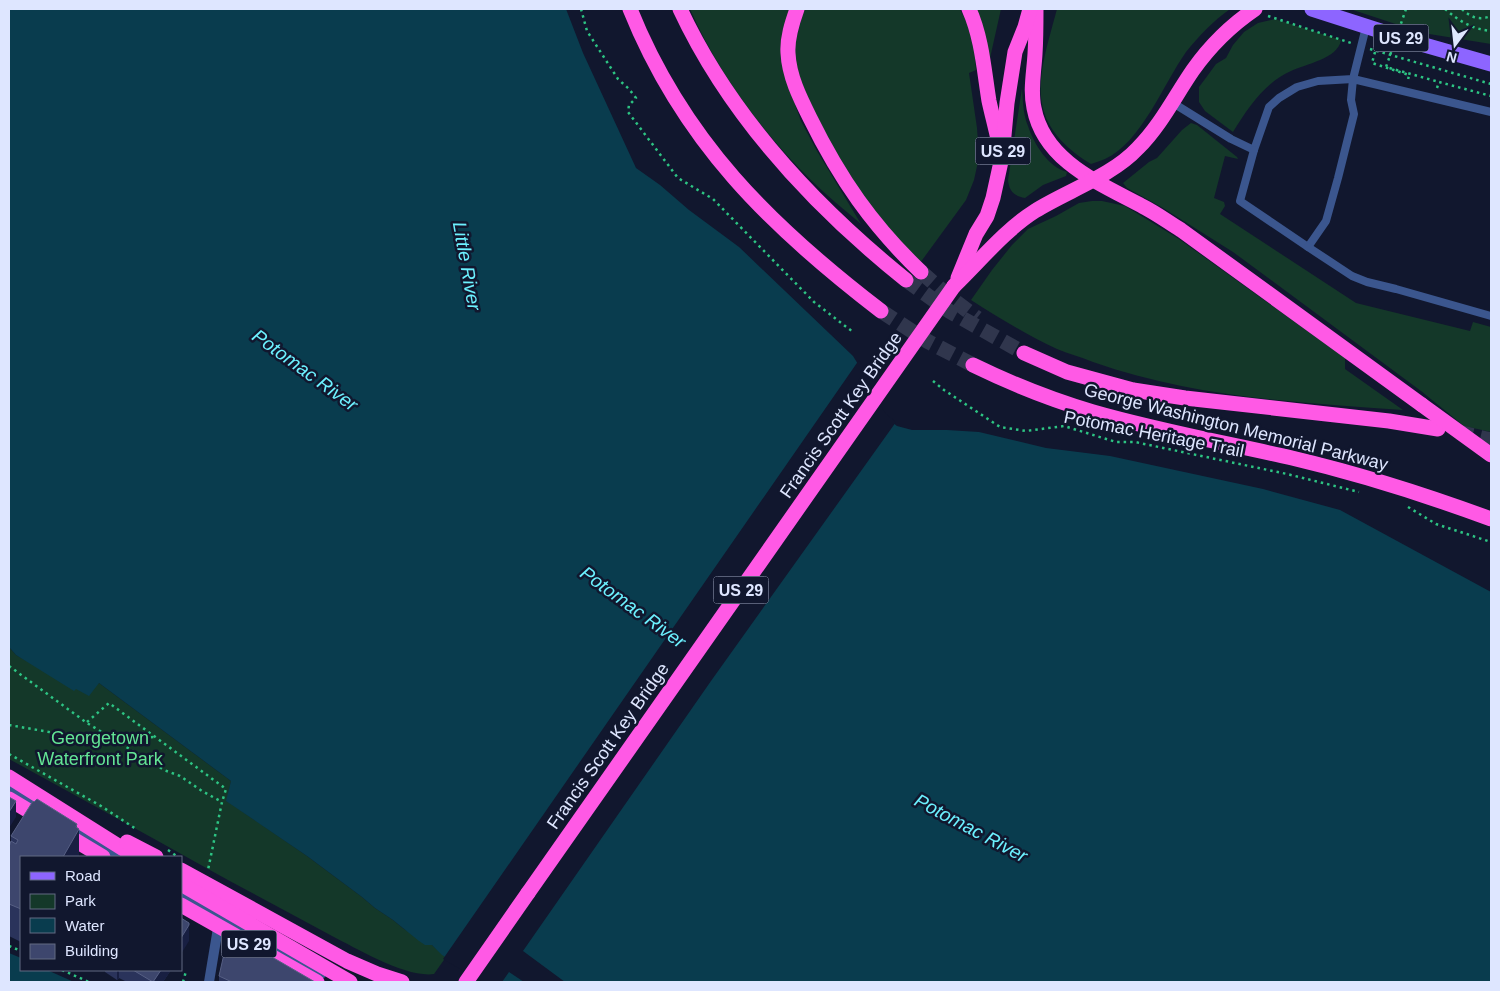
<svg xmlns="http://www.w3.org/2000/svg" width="1500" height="991" font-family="Arial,sans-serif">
<rect width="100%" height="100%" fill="#11172e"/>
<g fill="#143829">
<path d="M 690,9 L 790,9 L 790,91 L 801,121 L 817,151 L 861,224 C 845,210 827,196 812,181 C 762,132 718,73 690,9 Z"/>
<polygon points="804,9 960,9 973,35 976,70 969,73 977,128 979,157 974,180 966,200 920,263 883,226 828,144 803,86 795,65 794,48"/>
<polygon points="975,9 1001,9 990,58"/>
<path d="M 1057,9 L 1230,9 C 1213,21 1199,36 1186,52 C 1164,83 1141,143 1105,159 C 1101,161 1096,162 1091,164 C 1021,121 1039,76 1057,9 Z"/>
<polygon points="1350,9 1491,9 1491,44 1423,33"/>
<path d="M 1275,19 L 1341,40 C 1338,59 1305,64 1291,71 C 1264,83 1248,108 1233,132 L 1205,111 L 1199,102 L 1199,87 L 1208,75 L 1216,64 L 1226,58 L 1233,45 L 1244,32 L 1258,23 Z"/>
<path d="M 1022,88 C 1023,101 1023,114 1028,126 C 1034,144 1048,167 1067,172 L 1066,176 L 1043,185 L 1025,198 C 1014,196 1009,191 1008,180 Z"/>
<polygon points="1191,123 1197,125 1237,157 1238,159 1225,156 1214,198 1224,202 1225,206 1220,214 1356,303 1470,331 1473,322 1491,327 1491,432 1464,426 1421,391 1233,252 1163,208 1127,188 1123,183 1149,162 1157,158 1182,130"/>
<path d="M 1092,201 L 1102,201 L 1125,206 L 1179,239 L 1345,358 L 1345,369 L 1403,410 C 1299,403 1192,397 1093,362 C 1081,357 1069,354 1057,349 C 1027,335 999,318 971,300 L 992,270 L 1012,245 L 1028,229 L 1056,216 L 1079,203 Z"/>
<path d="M 9,647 L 16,655 L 76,689 L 99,683 L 231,781 L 227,801 L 307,856 L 362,897 L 375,908 L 393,920 L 404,929 L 432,945 L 446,957 L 434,974 C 406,978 358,949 332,936 C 291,914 250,892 208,869 C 142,832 75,795 9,759 Z"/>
</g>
<g fill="#093c4e">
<polygon points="9,9 566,9 583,53 636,168 660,185 689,210 739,247 853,356 864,374 871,395 884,416 897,426 912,430 947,430 979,432 1046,448 1110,456 1263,489 1340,510 1491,592 1491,982 487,982 442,955 432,945 425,945 419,941 393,920 375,908 362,897 307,856 226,801 231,781 99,683 89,696 76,689 74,691 16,655 9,647"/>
<polygon points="9,953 21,958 21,970 47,970 74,982 9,982"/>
</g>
<polygon fill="#11172e" points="859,360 867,373 873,394 886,414 896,422 711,681 523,951 565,982 524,982 509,972 502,982 482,982 443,959"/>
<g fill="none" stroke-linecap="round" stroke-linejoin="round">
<g stroke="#30364d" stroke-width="15" stroke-dasharray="15 8" stroke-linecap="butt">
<polyline points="921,272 951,298 977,318"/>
<polyline points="906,280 949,311 1024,353"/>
<polyline points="881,311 927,341 973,365"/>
<polyline points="1458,432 1491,440"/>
</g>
<g stroke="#2dc483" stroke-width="2.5" stroke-dasharray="2.5 4" stroke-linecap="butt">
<polyline points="581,9 587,31 618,79 629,89 636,98 629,105 628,112 678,178 713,199 814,302 853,332"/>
<path d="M 1445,9 C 1459,21 1472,29 1491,31"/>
<path d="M 1462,9 C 1470,17 1479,21 1491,16"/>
<polyline points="1268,16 1351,43"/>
<polyline points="1370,49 1491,84"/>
<polyline points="1375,52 1372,63 1409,75 1408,80"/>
<polyline points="1437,88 1439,82 1491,96"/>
<polyline points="933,381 944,390 1000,427 1026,431 1064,426 1116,442 1135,442 1287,474 1359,492"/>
<polyline points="1408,507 1436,524 1491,542"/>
<polyline points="9,666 87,723 164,770 180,776 202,791 222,802 208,870"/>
<polyline points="87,722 109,703 226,789 222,802"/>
<polyline points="9,725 78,737 130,738 154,737"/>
<polyline points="9,754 101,806 136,829"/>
<polyline points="168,850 178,857"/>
<polyline points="9,946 21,951"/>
<polyline points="62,970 89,982"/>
<polyline points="183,982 186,971"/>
</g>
<g stroke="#3b568e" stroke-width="8">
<polyline points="1173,103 1231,139 1254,150 1269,107 1279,98 1297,87 1318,81 1353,79 1366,27"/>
<polyline points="1254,150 1240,201 1308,247 1326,221 1338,178 1354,114 1351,100 1353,79 1491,112"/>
<polyline points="1308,247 1352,276 1367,282 1396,289 1491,316"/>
</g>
<g stroke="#3b568e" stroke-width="10">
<polyline points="9,789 42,809"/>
<polyline points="70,826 122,857"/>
<polyline points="181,893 321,974"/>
<polyline points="209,982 219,922"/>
</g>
<polyline stroke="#8d65ff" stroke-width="15" points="1312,9 1421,44 1491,64"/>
<g stroke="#ff59e5" stroke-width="15">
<path d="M 630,9 C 683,141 770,226 881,311"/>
<path d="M 680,9 C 730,116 814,206 906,280"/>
<path d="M 797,9 C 792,23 787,38 788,53 C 789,76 800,98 810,118 C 840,179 872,225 921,272"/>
<path d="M 969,9 C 982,38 984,70 989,101 C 992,115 996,129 999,144"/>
<path d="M 1036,9 C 1036,24 1036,39 1035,54 C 1034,72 1030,90 1034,108 C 1044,161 1099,183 1142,206 C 1156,213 1168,222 1181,230 L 1422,405"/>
<polyline points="958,278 976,234 987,216 993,198 1002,157 1007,103 1015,52 1025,27 1030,9"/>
<path d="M 954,286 C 979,262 1005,230 1035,211 C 1067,191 1112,176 1138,148 C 1161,125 1175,96 1193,70 C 1210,46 1230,26 1255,9"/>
<polyline points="1024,353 1067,372 1133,390 1185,398 1389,421 1438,429"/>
<path d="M 973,365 C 1012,384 1052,400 1093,412 C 1159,431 1226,443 1292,458 C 1360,474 1426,495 1491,519"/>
<polyline points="9,777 136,857"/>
<polyline points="9,799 44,820"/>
<polyline points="63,833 103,857"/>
<polyline points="127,842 156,857"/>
<polyline points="181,870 347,961 377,974 402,982"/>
<polyline points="181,884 350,982"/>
<polyline points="466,982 528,893"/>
</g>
<polyline stroke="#2dc483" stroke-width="2.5" stroke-dasharray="2.5 4" stroke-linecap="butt" points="1406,9 1386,67 1439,82"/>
<g stroke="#ff59e5" stroke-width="15">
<polyline points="1422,405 1491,455"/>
<polyline points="528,893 954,286"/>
<polyline points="181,905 317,982"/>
</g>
</g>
<g fill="#2a335b">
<polygon points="77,827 79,857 21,857 21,942 9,936 9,847 11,841 11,836"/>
<polygon points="105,970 171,970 163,982 127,982 119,978 117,980 105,972"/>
<polygon points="219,976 315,982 219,982"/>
</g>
<g fill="#181f42">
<polygon points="16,801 16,817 9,828 9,812"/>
<polygon points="77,824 77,832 79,829 79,857 63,857"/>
<polygon points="189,925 189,941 181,954 181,938"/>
<polygon points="117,970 119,970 119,978 117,980"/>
<polygon points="161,970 171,970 163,982 153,982"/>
</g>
<g fill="#3d466d" stroke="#565f84">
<polygon points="9,797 16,801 9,812"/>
<polygon points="37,799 77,824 76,827 79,829 63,857 21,857 21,909 9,904 9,847 11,841 16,844 18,840 11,836 33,801 34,802"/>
<polygon points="181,918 189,923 189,925 181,938"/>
<polygon points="229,932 315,982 232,982 219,976"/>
<polygon points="133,970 161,970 153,982"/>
</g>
<g text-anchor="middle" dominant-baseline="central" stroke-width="5" stroke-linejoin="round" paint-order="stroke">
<g fill="#11172e" stroke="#a0a8c0" stroke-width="1">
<rect x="1373.5" y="24.5" width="55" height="27" rx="4"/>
<rect x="975.5" y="137.5" width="55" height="27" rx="4"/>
<rect x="713.5" y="576.5" width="55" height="27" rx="4"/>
<rect x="221.5" y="930.5" width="55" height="27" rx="4"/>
</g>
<g font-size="16" font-weight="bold" fill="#dee6ff">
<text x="1401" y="38">US 29</text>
<text x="1003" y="151">US 29</text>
<text x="741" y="590">US 29</text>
<text x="249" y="944">US 29</text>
</g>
<g font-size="18" fill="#dee6ff" stroke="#11172e">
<text transform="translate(841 415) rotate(-55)">Francis Scott Key Bridge</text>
<text transform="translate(1236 427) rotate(14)">George Washington Memorial Parkway</text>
<text transform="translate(1154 434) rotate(11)">Potomac Heritage Trail</text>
<text transform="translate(608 746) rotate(-55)">Francis Scott Key Bridge</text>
</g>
<g font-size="18" fill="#63e595" stroke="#11172e">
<text x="100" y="738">Georgetown<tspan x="100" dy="21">Waterfront Park</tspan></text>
</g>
<g font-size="19" font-style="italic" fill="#6cf1ff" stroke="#11172e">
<text transform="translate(467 266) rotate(80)">Little River</text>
<text transform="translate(305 370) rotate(36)">Potomac River</text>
<text transform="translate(633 607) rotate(36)">Potomac River</text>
<text transform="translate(971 828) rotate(28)">Potomac River</text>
</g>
</g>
<rect width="1500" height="991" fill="none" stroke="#dee6ff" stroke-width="20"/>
<rect x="20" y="856" width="162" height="115" fill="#11172e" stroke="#636a82"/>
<rect x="30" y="872" width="25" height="8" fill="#8d65ff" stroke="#636a82"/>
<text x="65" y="881" font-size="15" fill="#dee6ff">Road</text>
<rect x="30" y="894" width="25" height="15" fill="#143829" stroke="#636a82"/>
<text x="65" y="906" font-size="15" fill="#dee6ff">Park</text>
<rect x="30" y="918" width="25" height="15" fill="#093c4e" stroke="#636a82"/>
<text x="65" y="931" font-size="15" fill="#dee6ff">Water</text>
<rect x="30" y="944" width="25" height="15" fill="#3d466d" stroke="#636a82"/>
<text x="65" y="956" font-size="15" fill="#dee6ff">Building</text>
<g transform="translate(1455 45) rotate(195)" stroke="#11172e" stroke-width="4" paint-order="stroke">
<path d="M0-4L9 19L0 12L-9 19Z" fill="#dee6ff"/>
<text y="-8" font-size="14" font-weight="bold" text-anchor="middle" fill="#dee6ff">N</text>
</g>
</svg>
